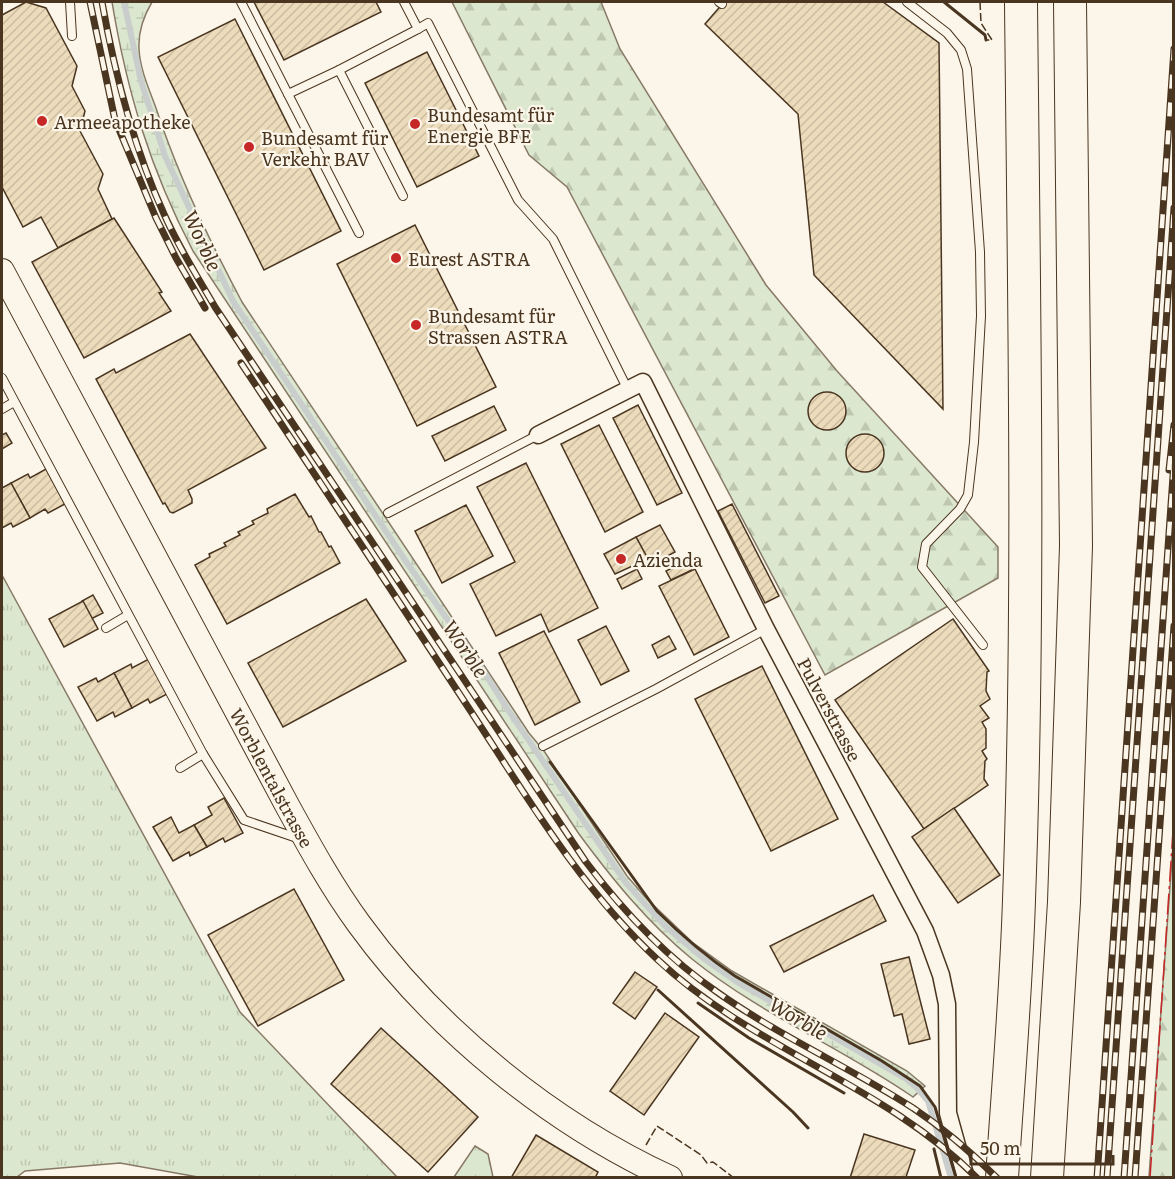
<svg xmlns="http://www.w3.org/2000/svg" width="1175" height="1179" font-family="Literata,serif">
<defs>
<pattern id="grass-tufts" width="24" height="20" patternUnits="userSpaceOnUse" patternTransform="scale(1.5)"><rect width="24" height="20" fill="#dce7d0"/><path d="M3 7l-1-3M5 7V3M7 7l1-3M15 17l-1-3M17 17v-4M19 17l1-3" fill="none" stroke="#bec7b2"/></pattern>
<pattern id="forest-firs" width="22" height="20" patternUnits="userSpaceOnUse" patternTransform="scale(1.5)"><rect width="22" height="20" fill="#dce7d0"/><path d="M5 1l3.5 6h-7zM16 11l3.5 6h-7z" fill="#bec7b2"/></pattern>
<pattern id="wetland-marsh" width="20" height="14" patternUnits="userSpaceOnUse" patternTransform="scale(1.5)"><rect width="20" height="14" fill="#dce7d0"/><path d="M1 5h8M5 5V1M11 12h8M15 12V8" fill="none" stroke="#bec7b2"/></pattern>
<pattern id="building-hatch" width="6" height="6" patternUnits="userSpaceOnUse" patternTransform="scale(1.5)"><rect width="6" height="6" fill="#ecdcbc"/><path d="M-1 1l2-2M0 6l6-6M5 7l2-2" fill="none" stroke="#ccbda1"/></pattern>
</defs>
<rect width="100%" height="100%" fill="#fbf6e9"/>
<g fill="url(#grass-tufts)" stroke="#887966" stroke-width="1.5">
<polygon points="2,575 240,1012 397,1177 198,1177 120,1163 25,1171 17,1177 2,1177"/>
<polygon points="475,1146 488,1154 493,1177 454,1177"/>
</g>
<g fill="url(#forest-firs)" stroke="#887966" stroke-width="1.5">
<polygon points="452,2 601,2 620,49 766,285 837,371 998,547 998,578 825,675 567,187 529,155"/>
<polygon points="1173,845 1173,1177 1149,1177"/>
</g>
<path fill="url(#wetland-marsh)" stroke="#887966" stroke-width="1.5" d="M 112,2 L 152,2 C 143,17 138,31 139,49 C 140,70 150,91 157,111 C 179,178 209,240 242,302 L 529,733 L 544,751 L 627,876 L 645,897 L 692,942 L 732,971 L 907,1071 L 925,1086 L 913,1097 C 842,1048 760,1014 692,959 C 648,923 613,880 579,834 L 193,251 C 150,169 127,92 112,2 Z"/>
<g fill="none" stroke-linecap="round" stroke-linejoin="round">
<polyline stroke="#c9cecd" stroke-width="6" points="124,2 141,81 165,156 233,301 407,563 475,658 508,710 626,883 665,926 703,958 740,984 851,1047 906,1079 917,1088 928,1101 951,1178"/>
</g>
<g fill="url(#building-hatch)" stroke="#4a3520" stroke-width="1.5">
<polygon points="26,2 46,8 77,66 72,86 85,111 80,131 103,174 98,189 112,219 58,248 41,217 23,227 2,187 2,15"/>
<polygon points="254,2 376,2 381,12 284,60"/>
<polygon points="724,2 883,2 939,43 943,409 814,275 798,114 705,24"/>
<polygon points="235,19 341,231 264,270 158,57"/>
<polygon points="427,52 479,156 417,187 365,83"/>
<polygon points="114,218 162,292 159,293 171,311 84,358 32,262"/>
<polygon points="415,225 496,387 417,426 337,264"/>
<polygon points="190,334 266,448 188,490 192,499 192,503 173,513 170,512 165,503 163,504 96,379 114,369 116,373"/>
<circle cx="827" cy="411" r="19"/>
<polygon points="638,405 682,493 657,505 613,418"/>
<polygon points="494,406 506,430 445,461 432,436"/>
<polygon points="599,425 643,512 605,532 561,444"/>
<polygon points="6,433 12,443 2,449 2,435"/>
<circle cx="865" cy="453" r="19"/>
<polygon points="526,463 598,608 549,632 541,614 496,636 470,584 515,562 477,487"/>
<polygon points="46,469 65,504 48,513 45,509 30,518 11,483 28,474 30,478"/>
<polygon points="11,483 30,518 13,527 11,523 2,528 2,488"/>
<polygon points="295,494 309,517 311,516 319,532 321,532 329,547 331,546 340,563 227,624 195,565 210,557 209,554 226,546 224,543 240,535 238,532 254,524 252,521 268,513 267,509"/>
<polygon points="732,504 779,596 765,603 718,511"/>
<polygon points="466,505 493,556 442,583 415,531"/>
<polygon points="660,525 675,552 651,565 636,537"/>
<polygon points="636,537 648,559 615,574 604,554"/>
<polygon points="687,560 692,570 671,580 666,571"/>
<polygon points="637,569 642,579 622,589 617,579"/>
<polygon points="695,569 729,637 694,655 659,586"/>
<polygon points="93,595 103,613 91,619 82,601"/>
<polygon points="366,599 406,661 283,727 248,663"/>
<polygon points="83,601 98,629 64,647 49,619"/>
<polygon points="953,619 989,671 987,672 986,691 990,699 980,706 989,718 982,722 986,729 986,748 982,751 987,759 985,761 984,779 988,785 924,829 835,700"/>
<polygon points="606,626 629,671 601,685 578,640"/>
<polygon points="544,631 580,702 535,725 499,653"/>
<polygon points="669,636 676,649 658,658 652,645"/>
<polygon points="149,659 167,694 150,703 148,699 132,708 114,673 131,664 132,668"/>
<polygon points="762,666 838,819 771,851 695,699"/>
<polygon points="114,673 132,708 115,717 113,712 97,721 78,687 96,678 98,682"/>
<polygon points="224,798 243,833 225,842 223,838 207,847 194,825 212,815 208,807"/>
<polygon points="954,808 1000,875 958,903 912,837"/>
<polygon points="171,817 179,833 194,825 207,847 190,856 189,852 173,861 153,827"/>
<polygon points="294,889 344,980 258,1026 208,935"/>
<polygon points="873,895 886,921 784,972 770,946"/>
<polygon points="909,957 930,1039 909,1044 902,1014 894,1016 881,964"/>
<polygon points="635,972 657,987 635,1019 613,1003"/>
<polygon points="665,1013 699,1037 644,1115 610,1091"/>
<polygon points="381,1028 478,1117 428,1172 331,1084"/>
<polygon points="864,1134 915,1150 906,1177 909,1178 850,1178"/>
<polygon points="536,1135 598,1172 595,1178 511,1178"/>
</g>
<g fill="none" stroke-linecap="round" stroke-linejoin="round">
<g stroke="#4a3520" stroke-width="10">
<g id="service">
<polyline points="70,2 72,36"/>
<polyline points="241,2 359,233"/>
<polyline points="719,2 722,4"/>
<polyline points="907,2 947,33 961,50 967,69 980,252 981,316 974,442 968,495 960,509 926,544 922,567 983,645"/>
<polyline points="418,29 428,23 518,200 553,239 628,390"/>
<polyline points="288,94 339,70"/>
<polyline points="403,196 339,70 418,29 404,2"/>
<polyline points="2,378 203,754 244,820 300,839"/>
<polyline points="2,409 14,402"/>
<polyline points="388,513 538,435"/>
<polyline points="106,628 128,615"/>
<polyline points="543,746 656,689 766,629"/>
<polyline points="180,768 203,754"/>
</g>
</g>
<g stroke="#4a3520" stroke-width="19">
<polyline id="minor" points="538,435 643,382 766,629 925,931 941,975 947,1004 948,1113 966,1178"/>
</g>
<g stroke="#4a3520" stroke-width="26">
<g id="secondary">
<path id="s1" d="M 2,271 L 288,807 C 310,847 332,887 359,924 C 436,1030 551,1123 670,1178"/>
</g>
</g>
<g stroke="#4a3520" stroke-width="34">
<g id="motorway">
<path d="M 1002,1178 C 1008,1085 1016,993 1019,900 C 1030,601 1024,301 1021,2"/>
<polyline points="1047,1178 1064,902 1076,546 1070,2"/>
</g>
</g>
<use href="#service" stroke="#fbf6e9" stroke-width="8"/>
<use href="#minor" stroke="#fbf6e9" stroke-width="16"/>
<use href="#secondary" stroke="#fbf6e9" stroke-width="24"/>
<use href="#motorway" stroke="#fbf6e9" stroke-width="32"/>
<g stroke="#4a3520" stroke-width="7">
<g id="rail">
<polyline points="90,2 115,120 156,218 176,258 205,308"/>
<path d="M 102,2 C 115,75 133,146 164,214 C 178,246 197,276 215,307 L 586,862 C 623,911 666,957 717,992 C 779,1036 849,1067 913,1108 C 943,1128 971,1152 997,1178"/>
<path d="M 241,363 C 318,479 394,594 470,710 C 527,797 581,889 658,960 C 753,1049 885,1085 977,1178"/>
<polyline points="1169,470 1174,425"/>
<polyline points="1097,1178 1174,49"/>
<polyline points="1107,1178 1174,208"/>
<polyline points="1124,1178 1174,462"/>
<polyline points="1135,1178 1174,626"/>
</g>
</g>
<use href="#rail" stroke="#fbf6e9" stroke-width="4.5" stroke-dasharray="14" stroke-linecap="butt"/>
<g stroke="#4a3520" stroke-width="1.5" stroke-dasharray="8 3" stroke-linecap="butt">
<polyline points="980,2 981,23 992,40 986,40"/>
<polyline points="646,1145 657,1126 701,1155 707,1163 713,1162 734,1178"/>
</g>
<g stroke="#4a3520" stroke-width="3">
<polyline points="944,2 985,35 986,40"/>
<path d="M 550,762 L 657,911 C 681,935 707,957 735,976 L 882,1061 L 920,1086 L 935,1107 L 956,1178"/>
<polyline points="658,990 793,1112 808,1128"/>
<polyline points="698,1003 749,1038 844,1093"/>
<polyline points="934,1149 941,1178"/>
</g>
<polyline stroke="#c62828" stroke-width="1.5" stroke-dasharray="21 4.5 3 4.5" stroke-linecap="butt" points="1150,1178 1174,816"/>
</g>
<g fill="#c62828" stroke="#fbf6e9" stroke-width="2">
<circle cx="42" cy="121" r="6"/>
<circle cx="415" cy="124" r="6"/>
<circle cx="249" cy="147" r="6"/>
<circle cx="396" cy="258" r="6"/>
<circle cx="416" cy="325" r="6"/>
<circle cx="621" cy="559" r="6"/>
</g>
<g text-anchor="middle" dominant-baseline="central" stroke-width="4.5" stroke-linejoin="round" paint-order="stroke">
<g font-size="18" fill="#4a3520" stroke="#fbf6e9" text-anchor="start">
<text x="427" y="114">Bundesamt für<tspan x="427" dy="21">Energie BFE</tspan></text>
<text x="54" y="121">Armeeapotheke</text>
<text x="261" y="137">Bundesamt für<tspan x="261" dy="21">Verkehr BAV</tspan></text>
<text x="408" y="258">Eurest ASTRA</text>
<text x="428" y="315">Bundesamt für<tspan x="428" dy="21">Strassen ASTRA</tspan></text>
<text x="633" y="559">Azienda</text>
</g>
<g font-size="18" fill="#4a3520" stroke="#fbf6e9">
<text transform="translate(830 709) rotate(62)">Pulverstrasse</text>
<text stroke="none"><textPath href="#s1" startOffset="574">Worblentalstrasse</textPath></text>
</g>
<g font-size="20" font-style="italic" fill="#4a3520" stroke="#fbf6e9">
<text transform="translate(204 240) rotate(65)">Worble</text>
<text transform="translate(467 648) rotate(56)">Worble</text>
<text transform="translate(799 1017) rotate(31)">Worble</text>
</g>
</g>
<rect width="1175" height="1179" fill="none" stroke="#4a3520" stroke-width="6"/>
<path d="M971 1155v9h142v-9" fill="none" stroke="#4a3520" stroke-width="3"/>
<text x="980" y="1155" font-size="18" fill="#4a3520" stroke="#fbf6e9" stroke-width="4.5" paint-order="stroke">50 m</text>
</svg>
